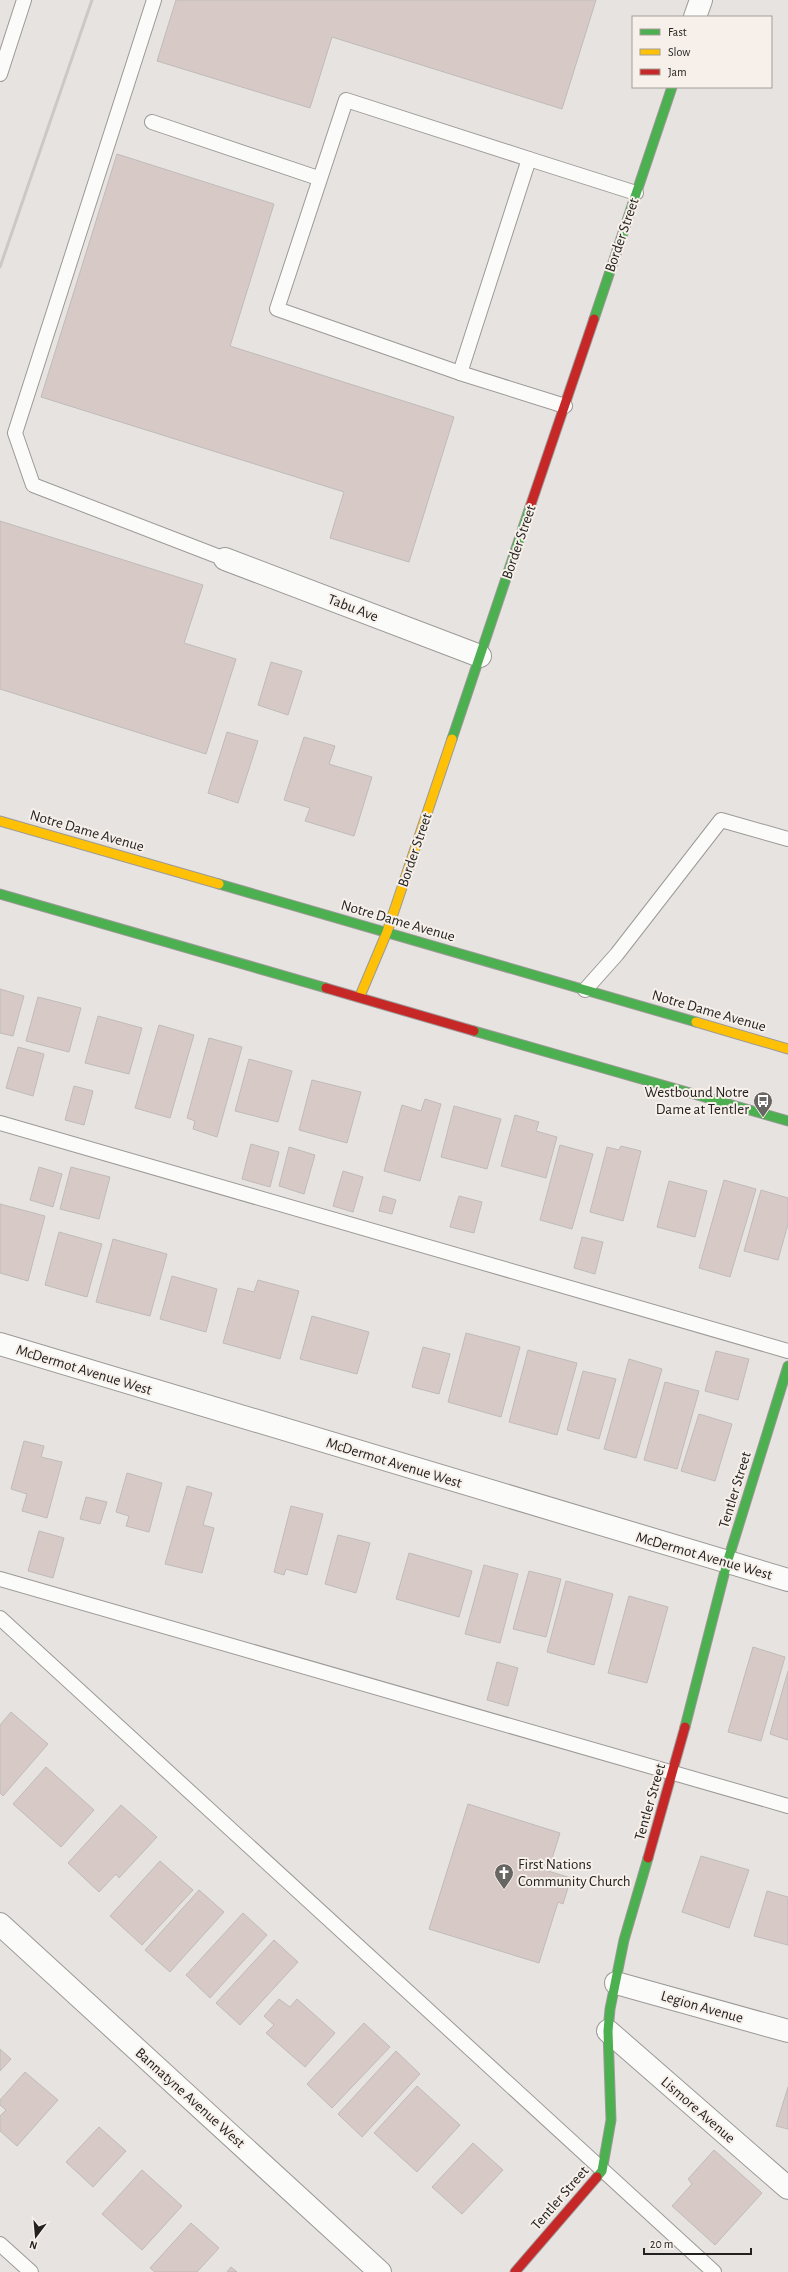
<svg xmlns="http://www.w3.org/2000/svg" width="788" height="2272" font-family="'Alegreya Sans',sans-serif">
<rect width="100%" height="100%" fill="#e7e3e0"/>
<g fill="#d7cac6" stroke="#bfbbba">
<polygon points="176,0 596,0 562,109 332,37 310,108 157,61"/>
<polygon points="117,154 274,204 230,346 454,417 409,562 330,538 344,492 41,397"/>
<polygon points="0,521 203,585 184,643 236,659 206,754 0,689"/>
<polygon points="271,662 302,671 288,715 258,705"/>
<polygon points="227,732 258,741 238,803 208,793"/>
<polygon points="304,737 335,746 329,764 372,777 354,836 305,821 310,808 284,800"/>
<polygon points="0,989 24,996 13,1036 0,1033"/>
<polygon points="38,997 81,1008 69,1052 26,1041"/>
<polygon points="98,1016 142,1028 129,1074 85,1063"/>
<polygon points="159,1025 194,1035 170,1118 135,1108"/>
<polygon points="209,1038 242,1047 217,1137 193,1129 195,1121 187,1118"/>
<polygon points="18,1047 44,1054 33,1096 6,1088"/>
<polygon points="249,1059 292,1071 278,1122 235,1111"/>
<polygon points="312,1080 361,1092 347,1143 299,1130"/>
<polygon points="74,1086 93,1091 84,1125 65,1120"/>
<polygon points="425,1099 441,1104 420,1181 384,1171 402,1105 421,1111"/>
<polygon points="454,1106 501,1119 487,1169 441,1157"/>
<polygon points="515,1115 539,1122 536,1131 557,1137 546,1178 501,1166"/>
<polygon points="251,1144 279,1152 270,1187 242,1179"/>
<polygon points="560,1145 593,1154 572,1229 540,1220"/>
<polygon points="621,1146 641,1151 623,1221 590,1212 607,1147 619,1150"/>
<polygon points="289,1147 315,1155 304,1194 279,1186"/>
<polygon points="39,1167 62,1174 53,1207 30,1200"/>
<polygon points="71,1167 110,1177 99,1219 60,1209"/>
<polygon points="343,1171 363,1177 353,1212 333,1206"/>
<polygon points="724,1180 756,1189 730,1277 699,1268"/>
<polygon points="669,1181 707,1191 695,1237 657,1227"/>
<polygon points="761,1190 788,1198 788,1224 778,1260 744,1251"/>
<polygon points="383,1196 396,1200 392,1214 379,1211"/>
<polygon points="459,1196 482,1202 474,1233 450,1227"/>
<polygon points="0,1204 45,1216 28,1281 0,1273"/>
<polygon points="59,1232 102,1244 87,1297 45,1285"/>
<polygon points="582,1237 603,1242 595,1274 574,1268"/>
<polygon points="113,1239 167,1254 150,1316 96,1302"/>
<polygon points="172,1276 217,1289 206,1332 160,1319"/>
<polygon points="258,1280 299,1291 280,1359 223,1343 238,1288 254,1292"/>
<polygon points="312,1316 369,1332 357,1374 300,1359"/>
<polygon points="466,1333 520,1347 501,1417 448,1402"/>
<polygon points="423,1347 450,1354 439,1394 412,1387"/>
<polygon points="528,1350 577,1363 557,1435 509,1422"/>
<polygon points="716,1351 749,1359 738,1400 705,1391"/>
<polygon points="629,1359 662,1369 636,1458 604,1449"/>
<polygon points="583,1371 616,1379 599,1439 567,1430"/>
<polygon points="665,1382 699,1391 677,1469 644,1460"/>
<polygon points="699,1414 732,1424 715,1481 681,1471"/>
<polygon points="24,1441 44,1446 41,1457 62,1462 47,1518 22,1511 27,1494 11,1489"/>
<polygon points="127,1473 162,1483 149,1532 126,1526 129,1516 116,1512"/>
<polygon points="187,1486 212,1493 203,1525 214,1528 202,1573 165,1564"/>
<polygon points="86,1497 107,1502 100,1524 80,1519"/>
<polygon points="291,1506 323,1514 307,1575 286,1569 284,1575 274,1572"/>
<polygon points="39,1531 64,1538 53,1578 28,1571"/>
<polygon points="338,1535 370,1543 356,1593 325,1584"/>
<polygon points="409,1553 472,1571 459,1617 396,1599"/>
<polygon points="484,1565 518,1574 500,1643 465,1634"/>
<polygon points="529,1571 561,1579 546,1637 513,1629"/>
<polygon points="566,1581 613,1594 594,1665 547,1652"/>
<polygon points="629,1596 668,1607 647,1683 608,1673"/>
<polygon points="753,1647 785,1657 761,1741 728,1732"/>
<polygon points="497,1662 518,1668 508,1706 487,1700"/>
<polygon points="788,1671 788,1740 770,1734"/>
<polygon points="11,1712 48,1744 3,1796 0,1793 0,1725"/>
<polygon points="46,1767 94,1810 61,1847 13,1804"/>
<polygon points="468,1804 560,1833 548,1871 571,1878 563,1904 558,1902 539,1963 429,1929"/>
<polygon points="121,1805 157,1837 119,1878 116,1874 99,1892 68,1863"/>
<polygon points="701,1856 749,1870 729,1928 682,1912"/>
<polygon points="160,1861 193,1890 142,1945 110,1916"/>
<polygon points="199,1890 224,1912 170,1972 145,1950"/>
<polygon points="767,1891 788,1897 788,1945 754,1936"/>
<polygon points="243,1913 267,1935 210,1998 186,1975"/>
<polygon points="274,1940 298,1962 240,2025 216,2003"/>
<polygon points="279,1999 290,2007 297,1999 335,2033 305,2067 266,2033 274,2025 264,2016"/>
<polygon points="364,2023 390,2047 332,2108 307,2084"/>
<polygon points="0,2049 11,2059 0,2071"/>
<polygon points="396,2051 420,2074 362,2137 338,2114"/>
<polygon points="25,2072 58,2100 17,2146 0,2131 0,2116 6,2110 0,2105 0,2100"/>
<polygon points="417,2086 460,2125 417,2172 374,2133"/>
<polygon points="788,2087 788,2129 776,2126"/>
<polygon points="99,2127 126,2151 93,2187 66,2162"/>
<polygon points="473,2143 503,2170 462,2214 432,2187"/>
<polygon points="714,2150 762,2193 715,2245 672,2206 692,2184 688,2179"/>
<polygon points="142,2170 182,2206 142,2250 102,2214"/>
<polygon points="191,2223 219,2248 197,2272 155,2272 150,2268"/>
<polygon points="231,2267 237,2272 227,2272"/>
</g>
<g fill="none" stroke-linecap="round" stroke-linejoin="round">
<g stroke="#9c9997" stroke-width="16">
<g id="lane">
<polyline points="154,0 15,433 33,485 225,559"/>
<polyline points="0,74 24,0"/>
<polyline points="152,122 318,178"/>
<polyline points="460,373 277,309 346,100 529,159"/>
<polyline points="565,406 460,373 529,159 636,193"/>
<polyline points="585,990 617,954 721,820 788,839"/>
<polyline points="0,1123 788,1351"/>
<polyline points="0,1579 788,1806"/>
<polyline points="0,1618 714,2272"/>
<polyline points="0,2244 31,2272"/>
</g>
</g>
<g stroke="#9c9997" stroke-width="24">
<g id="street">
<polyline points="695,17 701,0"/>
<polyline points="225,559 480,656"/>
<polyline points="0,1344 788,1580"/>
<polyline points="0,1924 380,2272"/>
<polyline points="616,1983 788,2031"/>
<polyline points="608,2031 788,2188"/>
</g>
</g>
<g stroke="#9c9997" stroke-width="11">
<g id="fast">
<polyline points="594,319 672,87"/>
<polyline points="452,739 530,507"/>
<polyline points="219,884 696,1022"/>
<polyline points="0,894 326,988"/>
<polyline points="474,1031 788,1121"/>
<polyline points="685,1727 727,1563 788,1366"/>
<polyline points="597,2177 602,2171 611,2120 608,2031 610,2009 624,1940 648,1858"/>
</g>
</g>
<g stroke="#9c9997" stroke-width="11">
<g id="slow">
<polyline points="0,821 219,884"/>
<polyline points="360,996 387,932 452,739"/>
<polyline points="696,1022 788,1049"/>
</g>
</g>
<g stroke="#9c9997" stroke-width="11">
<g id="jam">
<polyline points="530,507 594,319"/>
<polyline points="326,988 474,1031"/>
<polyline points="648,1858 685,1727"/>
<polyline points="515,2272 597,2177"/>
</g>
</g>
<use href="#lane" stroke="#fbfbfa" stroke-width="14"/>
<use href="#street" stroke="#fbfbfa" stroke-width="22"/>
<use href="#fast" stroke="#4caf50" stroke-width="9"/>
<use href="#slow" stroke="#ffc107" stroke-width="9"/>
<use href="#jam" stroke="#c62828" stroke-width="9"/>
<polyline stroke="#cac9c8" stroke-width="3" points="0,267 92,0"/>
</g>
<defs>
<g id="bus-pin" transform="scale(1)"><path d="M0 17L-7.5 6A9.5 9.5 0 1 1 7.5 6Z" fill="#686663" stroke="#f7f0ea"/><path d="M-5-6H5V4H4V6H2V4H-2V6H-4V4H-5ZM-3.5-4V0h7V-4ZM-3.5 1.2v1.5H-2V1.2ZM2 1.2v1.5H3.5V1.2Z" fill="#fff"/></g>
<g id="church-pin" transform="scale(1)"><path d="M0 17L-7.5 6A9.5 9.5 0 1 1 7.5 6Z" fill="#686663" stroke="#f7f0ea"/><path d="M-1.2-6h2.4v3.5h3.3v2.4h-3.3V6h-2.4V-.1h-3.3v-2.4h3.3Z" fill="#fff"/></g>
</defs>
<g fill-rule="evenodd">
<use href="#bus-pin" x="763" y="1101"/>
<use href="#church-pin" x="504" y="1873"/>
</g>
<g text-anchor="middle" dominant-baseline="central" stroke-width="4" stroke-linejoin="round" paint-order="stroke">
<g font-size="15" fill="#242220" stroke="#f7f0ea">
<text transform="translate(622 235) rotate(-71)">Border Street</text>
<text transform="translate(519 542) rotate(-71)">Border Street</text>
<text transform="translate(353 608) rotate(21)">Tabu Ave</text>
<text transform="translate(87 831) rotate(16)">Notre Dame Avenue</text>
<text transform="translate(415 850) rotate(-71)">Border Street</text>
<text transform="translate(398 921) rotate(16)">Notre Dame Avenue</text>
<text transform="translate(709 1011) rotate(16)">Notre Dame Avenue</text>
<text transform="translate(84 1370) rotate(17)">McDermot Avenue West</text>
<text transform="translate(394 1463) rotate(17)">McDermot Avenue West</text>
<text transform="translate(735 1490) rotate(-73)">Tentler Street</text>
<text transform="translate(704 1556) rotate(16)">McDermot Avenue West</text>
<text transform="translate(650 1802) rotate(-74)">Tentler Street</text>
<text transform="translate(702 2007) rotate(16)">Legion Avenue</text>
<text transform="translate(190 2098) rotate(42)">Bannatyne Avenue West</text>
<text transform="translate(698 2110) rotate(41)">Lismore Avenue</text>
<text transform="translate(560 2198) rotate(-49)">Tentler Street</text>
</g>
<g font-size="15" fill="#242220" stroke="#f7f0ea" text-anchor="end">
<text x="749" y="1092">Westbound Notre<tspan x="749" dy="17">Dame at Tentler</tspan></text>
<text x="518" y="1864" text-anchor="start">First Nations<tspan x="518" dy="17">Community Church</tspan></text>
</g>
</g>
<rect x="632" y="16" width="140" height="72" fill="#f7f0ea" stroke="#a39e99"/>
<rect x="640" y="29" width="20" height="6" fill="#4caf50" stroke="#a39e99"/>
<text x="668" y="36" font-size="12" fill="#242220">Fast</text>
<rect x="640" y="49" width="20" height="6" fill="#ffc107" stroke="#a39e99"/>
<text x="668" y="56" font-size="12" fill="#242220">Slow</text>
<rect x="640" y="69" width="20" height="6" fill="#c62828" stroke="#a39e99"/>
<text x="668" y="76" font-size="12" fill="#242220">Jam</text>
<g transform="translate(36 2236) rotate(196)" stroke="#f7f0ea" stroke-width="3" paint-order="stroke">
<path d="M0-3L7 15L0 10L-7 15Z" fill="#242220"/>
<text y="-6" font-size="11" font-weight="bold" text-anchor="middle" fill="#242220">N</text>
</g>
<path d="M644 2248v6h107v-6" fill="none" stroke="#242220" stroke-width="2"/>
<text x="650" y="2248" font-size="12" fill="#242220" stroke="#f7f0ea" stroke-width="3" paint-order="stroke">20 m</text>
</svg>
